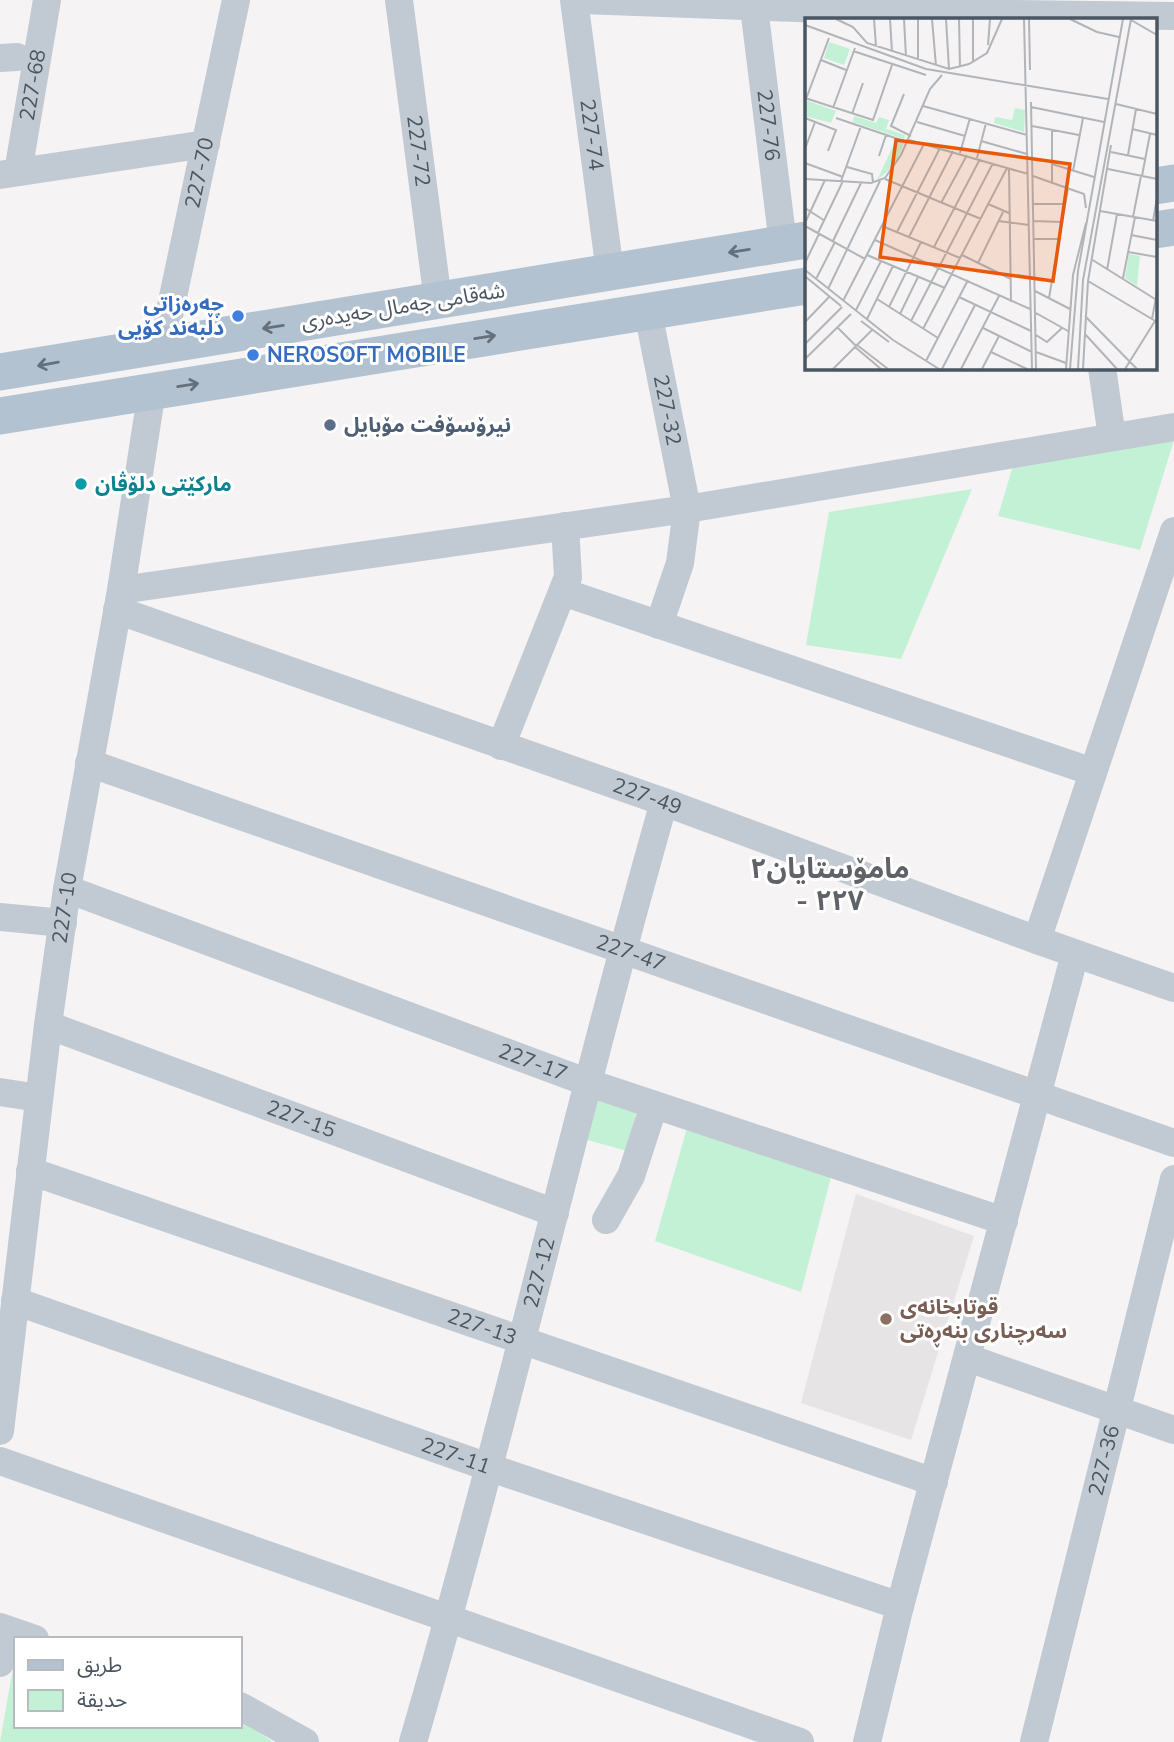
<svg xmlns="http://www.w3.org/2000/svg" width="1174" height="1742" font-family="'Nunito Sans','Noto Sans Arabic',sans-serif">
<rect width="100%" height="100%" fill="#f5f3f3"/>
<polygon fill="#e6e4e5" points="856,1194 974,1236 911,1440 801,1403"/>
<g fill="#c3f1d5">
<polygon points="1174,440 1140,550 998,516 1015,459"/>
<polygon points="972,489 901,659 806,645 829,512"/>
<polygon points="595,1095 638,1104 627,1151 584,1139"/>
<polygon points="687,1128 831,1177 801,1292 655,1241"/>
<polygon points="14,1662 16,1662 16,1726 240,1726 240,1720 273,1742 0,1742"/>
</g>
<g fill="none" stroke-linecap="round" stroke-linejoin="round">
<g stroke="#c1cad2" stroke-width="28">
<path id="s1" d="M 399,0 L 438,301"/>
<path id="s2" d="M 574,0 L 610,272"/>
<polyline points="582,0 935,13 1174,16"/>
<path id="s3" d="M 754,7 L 783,244"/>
<polyline points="0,58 17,57"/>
<path id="s4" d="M 18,172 L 47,0"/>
<polyline points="0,175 206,144"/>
<path id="s5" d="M 648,312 L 687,509 L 680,563 L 659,625"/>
<path id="s6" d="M 163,344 L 236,0"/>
<polyline points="1102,368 1112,437"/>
<polyline points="121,590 687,509 1174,427"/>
<polyline points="563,592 1093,772"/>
<path id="s7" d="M 117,610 L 664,802 L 1037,940 L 1174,988"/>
<polyline points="501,746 568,577 565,526"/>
<path id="s8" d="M 89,763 L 1174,1143"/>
<path id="s9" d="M 67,889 L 589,1083 L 1004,1221"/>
<polyline points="0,917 63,923"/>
<polyline points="1037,940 1174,531"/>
<path id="s10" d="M 48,1025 L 555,1213"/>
<polyline points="0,1092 39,1098"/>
<path id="s11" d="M 30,1171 L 934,1482"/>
<polyline points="606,1220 631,1176 654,1105"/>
<path id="s12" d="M 15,1301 L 488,1467 L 900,1606"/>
<polyline points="968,1358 1174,1430"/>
<path id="s13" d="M 0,1431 L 48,1025 L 67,889 L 121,590 L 152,390"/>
<polyline points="0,1461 800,1742"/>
<polyline points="0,1627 35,1639"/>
<polyline points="0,1663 7,1630"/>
<polyline points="240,1706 305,1742"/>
<path id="s14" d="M 413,1742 C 504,1431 575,1114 664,802"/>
<polyline points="867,1742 900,1606 1075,954"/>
<path id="s15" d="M 1034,1742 L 1174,1179"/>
</g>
<g stroke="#b3c2d1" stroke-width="37">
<polyline points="1155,186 1174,183"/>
<polyline points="1155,230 1174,227"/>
<polyline points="0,372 806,240"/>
<polyline points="0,416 806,286"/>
</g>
</g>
<defs><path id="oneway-shaft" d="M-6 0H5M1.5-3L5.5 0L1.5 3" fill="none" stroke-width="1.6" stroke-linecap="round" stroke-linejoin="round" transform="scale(1.75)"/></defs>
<g stroke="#64717d">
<use href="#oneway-shaft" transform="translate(739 251) rotate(171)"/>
<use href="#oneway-shaft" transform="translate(273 327) rotate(171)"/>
<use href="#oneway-shaft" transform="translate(485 337) rotate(-9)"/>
<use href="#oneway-shaft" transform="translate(48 364) rotate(170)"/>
<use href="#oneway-shaft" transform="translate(188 385) rotate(-9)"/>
</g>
<g fill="#3f7fe0" stroke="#fff" stroke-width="2.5">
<circle cx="238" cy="316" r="7"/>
<circle cx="253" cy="355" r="7"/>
</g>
<circle fill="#5c6f8a" stroke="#fff" stroke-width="2.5" cx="330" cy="425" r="7"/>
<circle fill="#0f9aa8" stroke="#fff" stroke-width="2.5" cx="81" cy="484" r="7"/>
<circle fill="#8d6e63" stroke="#fff" stroke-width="2.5" cx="886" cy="1319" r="7"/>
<g text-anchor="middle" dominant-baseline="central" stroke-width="6" stroke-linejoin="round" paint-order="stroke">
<g font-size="21" fill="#4a5661" stroke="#fff">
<text stroke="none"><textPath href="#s4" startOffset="88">227-68</textPath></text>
<text stroke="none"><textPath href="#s3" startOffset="119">227-76</textPath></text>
<text stroke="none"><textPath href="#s2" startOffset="136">227-74</textPath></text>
<text stroke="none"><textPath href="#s1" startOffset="152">227-72</textPath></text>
<text stroke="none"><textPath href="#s6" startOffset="175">227-70</textPath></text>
<text transform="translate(403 306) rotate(-9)">شەقامی جەمال حەیدەری</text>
<text stroke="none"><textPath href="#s5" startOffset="100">227-32</textPath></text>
<text stroke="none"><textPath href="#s7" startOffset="562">227-49</textPath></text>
<text stroke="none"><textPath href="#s13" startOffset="527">227-10</textPath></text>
<text stroke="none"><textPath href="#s8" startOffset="574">227-47</textPath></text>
<text stroke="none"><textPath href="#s9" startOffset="497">227-17</textPath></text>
<text stroke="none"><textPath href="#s10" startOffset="270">227-15</textPath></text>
<text stroke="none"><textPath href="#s14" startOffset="486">227-12</textPath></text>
<text stroke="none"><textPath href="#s11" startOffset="478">227-13</textPath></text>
<text stroke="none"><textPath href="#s12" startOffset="467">227-11</textPath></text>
<text stroke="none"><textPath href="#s15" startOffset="290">227-36</textPath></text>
</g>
<g font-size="21" font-weight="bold" fill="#366cbe" stroke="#fff" text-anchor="end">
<text x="224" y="304">چەرەزاتی<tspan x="224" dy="24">دڵبەند کۆیی</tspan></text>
<text x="267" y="355" text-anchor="start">NEROSOFT MOBILE</text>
</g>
<g font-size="21" font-weight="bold" fill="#4e5e75" stroke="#fff" text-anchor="start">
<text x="344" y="425">نیرۆسۆفت مۆبایل</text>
</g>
<g font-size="21" font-weight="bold" fill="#0d838f" stroke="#fff" text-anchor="start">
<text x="95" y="484">ماركێتی دلۆڤان</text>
</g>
<g font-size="21" font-weight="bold" fill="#785e54" stroke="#fff" text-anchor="start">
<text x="900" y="1307">قوتابخانەی<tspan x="900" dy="24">سەرچناری بنەڕەتی</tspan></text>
</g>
<g font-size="28" font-weight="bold" fill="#5f6368" stroke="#fff">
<text x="830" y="869">مامۆستایان٢<tspan x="830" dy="32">- ٢٢٧</tspan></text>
</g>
</g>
<g transform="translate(805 18)">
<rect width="352" height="352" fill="#f5f3f3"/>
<path d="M 24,24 L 45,31 L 39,47 L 19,40 ZM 0,82 L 31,93 L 26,105 L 0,98 ZM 210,90 L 220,92 L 219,114 L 189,105 L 190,99 L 207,102 ZM 49,98 L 71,105 L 74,99 L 84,102 L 81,111 L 100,117 L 99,121 L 48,104 ZM 91,122 L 99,125 L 90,147 L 72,162 ZM 324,236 L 335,238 L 332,268 L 320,260 Z" fill="#c3f1d5"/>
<path fill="none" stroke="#b1b4b9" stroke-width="2" d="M 31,1 L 48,9 L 62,25 L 144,51 L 164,46 L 182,35 L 197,1M 69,1 L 71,28M 85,1 L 87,34M 99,1 L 101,39M 113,1 L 113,42M 127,1 L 131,48M 141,1 L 144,51M 154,1 L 155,50M 168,1 L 168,44M 219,1 L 227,351M 224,1 L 225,52M 265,1 L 292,14 L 314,19M 326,2 L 352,17M 0,7 L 121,51 L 303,81M 183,27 L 185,1M 48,33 L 121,57M 16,42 L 41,52M 99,76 L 86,108 L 106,118M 0,80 L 68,102 L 87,47M 1,81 L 24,20M 226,84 L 231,351M 311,86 L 352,96M 118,88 L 222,117M 226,89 L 299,104M 28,90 L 50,30M 47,96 L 58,65M 0,100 L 31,112 L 23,133M 31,100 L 102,124M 112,104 L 160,118M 227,108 L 274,117M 247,111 L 247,165M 327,111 L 352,117M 104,122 L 223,156M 176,123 L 222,136M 0,131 L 10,104M 306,134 L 340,141M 155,135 L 165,100M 323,137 L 331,91M 74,138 L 81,117M 172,140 L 181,105M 0,145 L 38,159M 247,146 L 289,159M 42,149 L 67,156 L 68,165M 204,150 L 206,284M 303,151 L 352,161M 268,153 L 278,100M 228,158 L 279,176 L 281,190M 337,158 L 345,116M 0,161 L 66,165 L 80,160 L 96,137 L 125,71 L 137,57M 80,161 L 176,201M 36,163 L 56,108M 136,185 L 162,137M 183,186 L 204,195M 229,186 L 260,186M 0,190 L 20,203M 295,193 L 352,203M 328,199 L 336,158M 193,203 L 224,207M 229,203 L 257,204M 348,203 L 352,180M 0,205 L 20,162M 0,208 L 60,241M 77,208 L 155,240M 92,214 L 135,130M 13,215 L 38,163M 326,217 L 352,222M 104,219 L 148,133M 229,221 L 254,221M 70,222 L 225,291M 28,223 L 56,165M 129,229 L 175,141M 323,234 L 352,239M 62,237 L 140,270M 157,237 L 206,261M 286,241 L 350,281M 0,245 L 14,216M 173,245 L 198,194M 0,252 L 88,322 L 134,351M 302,252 L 312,196M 1,259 L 36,288M 318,260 L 330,199M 11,261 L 30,224M 283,263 L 352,304M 23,271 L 75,163M 230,273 L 265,291M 154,279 L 226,313M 244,280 L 263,170M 72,281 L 133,320M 38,283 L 119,126M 84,289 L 116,224M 51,292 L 76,243M 231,295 L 263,313M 95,296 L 113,259M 280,298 L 332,351M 62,301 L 88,248M 347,301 L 352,274M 56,303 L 84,324M 106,303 L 188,145M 0,304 L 24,279M 32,309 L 51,328M 178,310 L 227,334M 118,311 L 202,150M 280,316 L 312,351M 231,317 L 242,324 L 257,310M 1,325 L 37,289M 52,327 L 83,351M 50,329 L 76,351M 186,334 L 222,351M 231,334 L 261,345M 0,341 L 46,296M 121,343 L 163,262M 28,351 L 67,312M 137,351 L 170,287M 156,351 L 194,278M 177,351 L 194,318M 261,351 L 268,257 L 281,205M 265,351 L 273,253 L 318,1M 273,351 L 278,262 L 326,1M 278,351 L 283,263 L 306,127M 320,351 L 350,303"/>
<path fill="#e8590c" fill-opacity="0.15" stroke="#e8590c" stroke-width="3.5" d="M 91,122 L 265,146 L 248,263 L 75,239 Z"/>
<rect width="352" height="352" fill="none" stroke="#4a5661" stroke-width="3.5"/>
</g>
<rect x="14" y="1637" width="228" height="91" fill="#ffffff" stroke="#b7bbc0" stroke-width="2"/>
<rect x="28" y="1660" width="35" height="10" fill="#b3c2d1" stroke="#b7bbc0" stroke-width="2"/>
<text x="77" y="1672" font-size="21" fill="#4a5661">طريق</text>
<rect x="28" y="1690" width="35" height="21" fill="#c3f1d5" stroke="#b7bbc0" stroke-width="2"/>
<text x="77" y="1707" font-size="21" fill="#4a5661">حديقة</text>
</svg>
